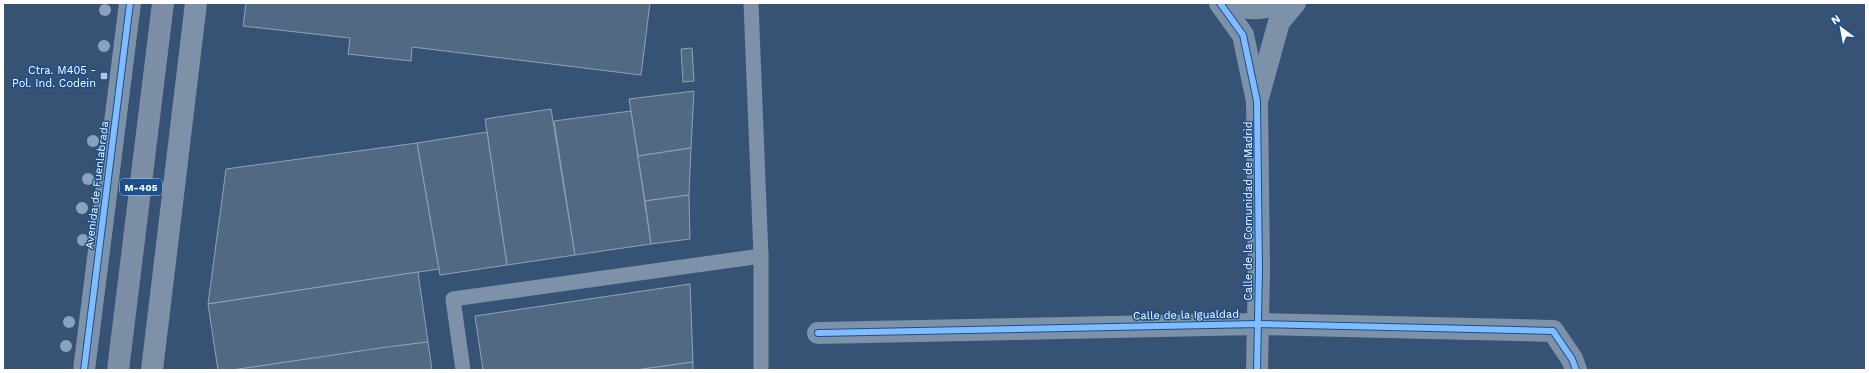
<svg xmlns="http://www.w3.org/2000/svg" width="1869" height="373" font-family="'Work Sans',sans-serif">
<rect width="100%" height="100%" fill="#365274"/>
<g fill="#526984" stroke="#92a2b6">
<polygon points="246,3 650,3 641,75 412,47 411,61 348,54 350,38 243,26"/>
<polygon points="692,48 694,81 683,82 681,49"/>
<polygon points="694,91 691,148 638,156 629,99"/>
<polygon points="551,109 575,255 507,265 485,119"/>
<polygon points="631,111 651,244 575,255 554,121"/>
<polygon points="487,132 507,265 440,275 417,143"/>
<polygon points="417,143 439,269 208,304 226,169"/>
<polygon points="691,148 689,195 645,201 638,156"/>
<polygon points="689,195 690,239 651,244 645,201"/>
<polygon points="418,272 428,342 233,370 218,370 208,304"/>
<polygon points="690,284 693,362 636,370 483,370 475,316"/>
<polygon points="428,342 432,370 233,370 387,347"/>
<polygon points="693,362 693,370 636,370"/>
</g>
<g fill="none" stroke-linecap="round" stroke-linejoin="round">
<g stroke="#7d92a8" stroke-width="15">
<polyline points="751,3 761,256"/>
<polyline points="463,370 453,299 761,256 761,370"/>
</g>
<g stroke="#7d92a8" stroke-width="22">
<polyline points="1220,3 1243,35 1257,101 1259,269 1257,370"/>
<path d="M 1230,3 C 1248,12 1266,8 1285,3"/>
<polyline points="1258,98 1279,22 1295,3"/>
<polyline points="818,333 1258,324 1553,331 1572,359 1576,370"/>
<polyline points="84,370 130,3"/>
<polyline points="152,370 196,3"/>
</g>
<polyline stroke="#7d8ea7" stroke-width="22" points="118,370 163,3"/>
<g stroke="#1b4f8f" stroke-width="8">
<g id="cycleway">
<polyline points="1220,3 1243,35 1257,101 1259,269 1257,370"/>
<polyline points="818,333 1258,324 1553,331 1572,359 1576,370"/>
<polyline points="84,370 130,3"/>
</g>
</g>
<use href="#cycleway" stroke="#80bcff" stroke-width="6"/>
</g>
<g fill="#8aa2be">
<circle cx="105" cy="10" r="6"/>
<circle cx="104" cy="46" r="6"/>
<circle cx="93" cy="141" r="6"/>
<circle cx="88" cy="179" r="6"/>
<circle cx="82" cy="208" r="6"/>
<circle cx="83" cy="240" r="6"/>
<circle cx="69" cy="322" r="6"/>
<circle cx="66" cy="346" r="6"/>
</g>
<rect fill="#b9c2ce" stroke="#1b4f8f" stroke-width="1.5" x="100" y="72" width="8" height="8" rx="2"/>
<g text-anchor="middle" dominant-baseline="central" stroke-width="3" stroke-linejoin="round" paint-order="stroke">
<rect fill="#1b4f8f" stroke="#bbcadd" stroke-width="1" x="120" y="179" width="42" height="16" rx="3"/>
<g font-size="10" font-weight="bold" fill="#fff">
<text x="141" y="187">M-405</text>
</g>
<g font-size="11" fill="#fff" stroke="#1b4f8f" text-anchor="end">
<text x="96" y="70">Ctra. M405 -<tspan x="96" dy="13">Pol. Ind. Codein</tspan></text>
</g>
<g font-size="11" fill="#fff" stroke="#1b4f8f">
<text transform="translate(97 185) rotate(-83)">Avenida de Fuenlabrada</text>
<text transform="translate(1248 211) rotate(-90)">Calle de la Comunidad de Madrid</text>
<text transform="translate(1186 315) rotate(-1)">Calle de la Igualdad</text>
</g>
</g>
<rect width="1869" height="373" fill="none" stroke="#ffffff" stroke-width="8"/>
<g transform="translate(1841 28) rotate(328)" stroke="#1b4f8f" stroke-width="3" paint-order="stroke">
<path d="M0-3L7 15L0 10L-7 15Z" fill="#ffffff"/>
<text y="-6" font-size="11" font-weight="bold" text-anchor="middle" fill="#ffffff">N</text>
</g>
</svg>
